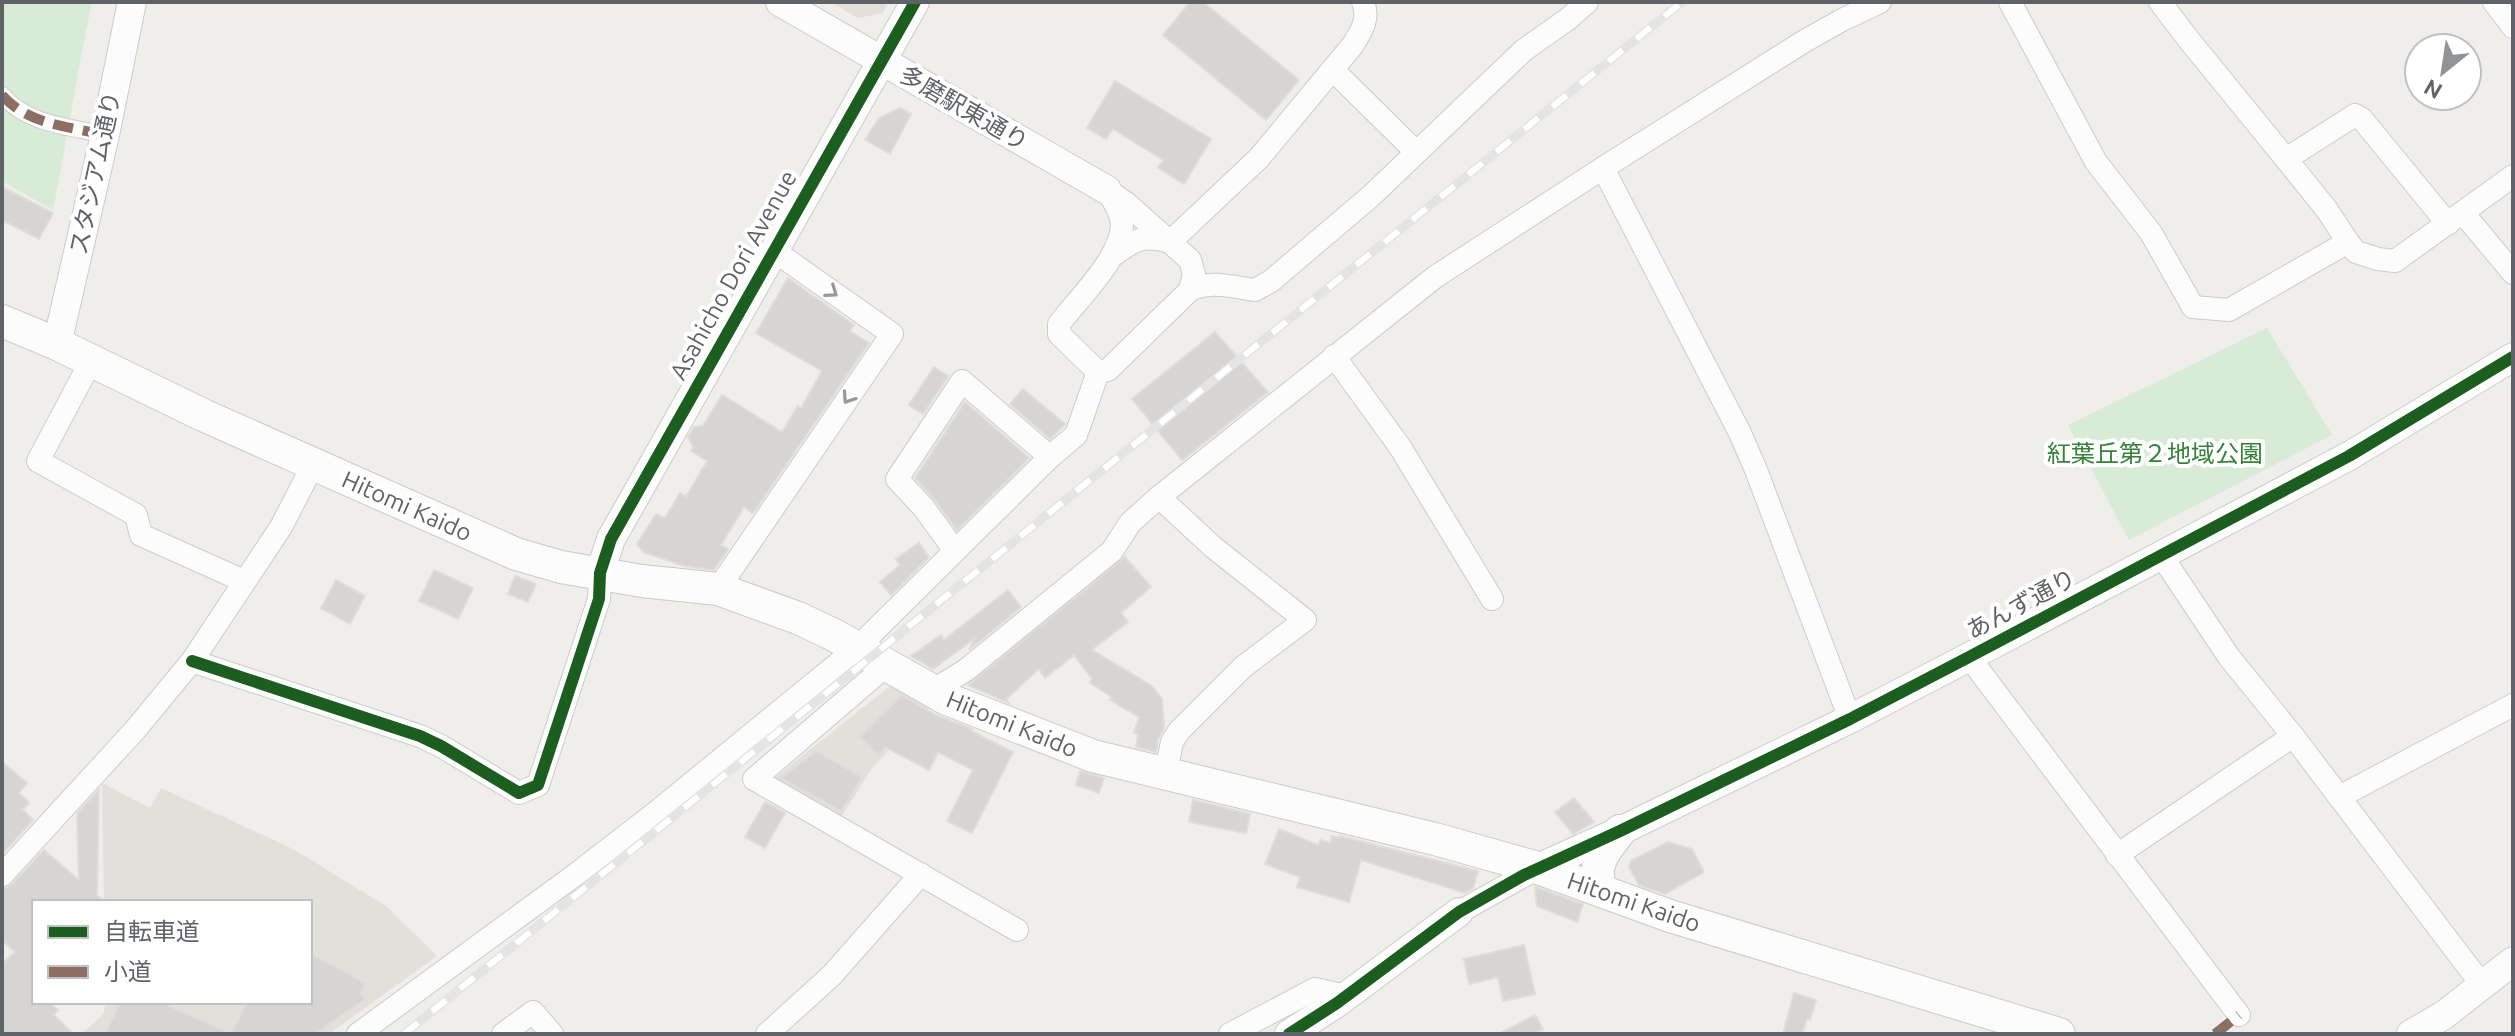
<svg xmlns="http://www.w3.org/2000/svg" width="2515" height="1036" font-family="Ubuntu,'Noto Sans JP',sans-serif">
<rect width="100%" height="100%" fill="#efeeea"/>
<g fill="#e2e0da">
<polygon points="830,2 888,2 883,13 858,18"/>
<polygon points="899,679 934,703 872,768 841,817 773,779"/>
<polygon points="102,783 150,808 161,788 293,849 386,906 437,956 329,1034 81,1034 104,1014 105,1002 310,1002 310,902 104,902"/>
</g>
<g fill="#d8ebd6">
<path d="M 2,2 L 92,2 C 77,71 67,141 53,210 L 2,181 Z"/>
<polygon points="2267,328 2332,435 2129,540 2068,425"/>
</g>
<g fill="#d6d5d3" stroke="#deddd9" stroke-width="2">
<polygon points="1190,2 1203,2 1299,80 1266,120 1163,35"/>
<polygon points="1115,81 1211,139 1184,184 1158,168 1163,160 1113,129 1106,139 1087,128"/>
<polygon points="900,108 911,114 890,154 865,140 879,118"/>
<polygon points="2,187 53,213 39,239 2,220"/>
<polygon points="788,278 854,325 850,331 869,343 753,513 744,507 721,545 728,549 714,570 685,566 643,552 637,544 656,514 665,518 680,493 686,497 707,461 691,451 693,447 688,437 694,427 703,426 722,395 782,432 798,406 801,408 822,371 756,333"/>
<polygon points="1215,332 1268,392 1182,460 1132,399"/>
<polygon points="934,367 948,376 923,414 909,405"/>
<polygon points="1023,389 1065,424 1050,439 1010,404"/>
<polygon points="965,402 1029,458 957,530 935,500 915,478"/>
<polygon points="919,543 929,557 891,595 880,582 900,565 896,559"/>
<polygon points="1125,557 1151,587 1121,613 1128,622 1092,650 1152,686 1162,699 1164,728 1158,739 1156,752 1136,747 1138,734 1134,733 1139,717 1110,700 1112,697 1090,683 1092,679 1074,655 1045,678 1039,669 1006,699 1009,703 968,685"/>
<polygon points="434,570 473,588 458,619 419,601"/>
<polygon points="515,576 536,584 528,602 508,594"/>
<polygon points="336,580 365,596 350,624 321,608"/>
<polygon points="1008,590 1021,607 969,650 974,639 933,669 911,656 941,635 944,640"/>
<polygon points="902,695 936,715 972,729 971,731 1013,752 972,833 947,821 973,770 938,752 929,770 885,747 879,755 859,737"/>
<polygon points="816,751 862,777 841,811 781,778"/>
<polygon points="2,762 27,783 19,793 29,803 23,810 33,820 2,854"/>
<polygon points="1080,771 1104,778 1099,793 1076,785"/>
<polygon points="99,790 97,895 106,902 34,902 34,1002 49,1002 58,1010 54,1015 73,1034 2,1034 2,964 15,952 2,940 2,889 12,884 44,850 79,880 77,818 78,812"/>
<polygon points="1574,798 1594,822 1573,834 1555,812"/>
<polygon points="1193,800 1250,814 1246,833 1189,822"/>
<polygon points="765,802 785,813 765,848 745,837"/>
<polygon points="1279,829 1318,845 1320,840 1330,843 1332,836 1339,838 1340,836 1478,871 1473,888 1465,893 1361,860 1349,902 1297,887 1300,877 1265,864"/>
<polygon points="1668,842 1692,849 1704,872 1665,894 1639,885 1629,867 1632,860"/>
<polygon points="1535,887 1583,904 1577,922 1537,906"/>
<polygon points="1524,945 1535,994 1503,1001 1498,977 1469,984 1464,959"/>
<polygon points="310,953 365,983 360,993 365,999 315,1034 231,1034 247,1002 310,1002"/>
<polygon points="1794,993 1816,1000 1810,1020 1807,1019 1802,1034 1783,1034"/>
<polygon points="121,1002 161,1002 231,1034 105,1034"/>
<polygon points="1535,1015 1543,1029 1533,1034 1499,1034"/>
</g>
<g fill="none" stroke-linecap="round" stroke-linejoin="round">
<g stroke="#cbcccc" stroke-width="18">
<path id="pedestrian" d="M 2,95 C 28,125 68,126 105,135"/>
</g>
<g stroke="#cbcccc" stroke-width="24">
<g id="minor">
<polyline points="2010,2 2096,162 2151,233 2193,307 2229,310 2348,242"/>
<polyline points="2160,2 2189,40 2286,159 2327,210 2348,242 2356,252 2378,259 2395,261 2513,176"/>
<polyline points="2494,2 2513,27"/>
<polyline points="1333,70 1416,152"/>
<polyline points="2286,159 2355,115 2362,119 2448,224"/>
<polyline points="1603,168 1740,433 1756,470 1850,719"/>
<path d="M 1107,190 L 1126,203 L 1190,260 L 1194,274 L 1190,290 L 1108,370 L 1098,372 L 1059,334 L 1059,324 C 1078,299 1122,257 1122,224 C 1121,212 1113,200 1107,190 Z"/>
<polyline points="2463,213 2513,273"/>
<path d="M 1112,256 C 1134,240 1142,234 1170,242 L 1259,158 L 1352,46 C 1361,32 1370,19 1363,2"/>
<path d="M 1190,290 C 1211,280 1233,287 1255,290 L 1271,281 L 1371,196 L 1524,50 L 1568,19 L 1587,2"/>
<polyline points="1334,356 1400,447 1492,599"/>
<polyline points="91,361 38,461 136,515 141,535 244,581"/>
<polyline points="1159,497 1213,547 1305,620 1243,667 1179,731 1172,742 1166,772"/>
<polyline points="955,551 924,508 897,479 962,381 1050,457"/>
<polyline points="2161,555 2229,657 2293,736 2482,985"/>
<polyline points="718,589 892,334 773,250"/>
<polyline points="1969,657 2239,1015"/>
<polyline points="192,661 420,736 441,746 519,793 538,785 599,599 600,573"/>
<polyline points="887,665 754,779 1017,930"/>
<polyline points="932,691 966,670 1112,551 1130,523 1159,497 1435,277 1603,168 1803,42 1842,20 1880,2"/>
<polyline points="2339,797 2513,705"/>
<polyline points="2117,855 2293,736"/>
<polyline points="2,875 135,730 192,661 281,527 313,465"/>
<polyline points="1459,912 1538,868"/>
<polyline points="358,1034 575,875 654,814 857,648 1050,457 1076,435 1098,372"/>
<polyline points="503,1034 533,1012 552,1034"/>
<polyline points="767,1034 832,975 921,874"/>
<polyline points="1230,1034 1315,989 1346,996"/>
</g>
</g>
<g stroke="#cbcccc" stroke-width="30">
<g id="tertiary">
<polyline points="780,2 1107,190"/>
<polyline points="57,344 105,135 132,2"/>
<polyline points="600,573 611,539 915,2"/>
<polyline points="1538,868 1620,831 1850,719 1969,657 2349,456 2513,357"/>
<polyline points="1289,1034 1337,1003 1459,912"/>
<polyline points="2411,1034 2444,1015 2513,961"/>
</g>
</g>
<g stroke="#cacacb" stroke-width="34">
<g id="secondary">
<polyline points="2,321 57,344 203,415 516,554 561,567 642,581 718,589 798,618 834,635 947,699 1093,756 1435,839 1538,868 1670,916 2059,1034"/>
<path d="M 1602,891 C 1590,867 1605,850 1620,831"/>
</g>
</g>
<use href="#pedestrian" stroke="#fdfcfc" stroke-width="16"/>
<use href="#minor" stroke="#fdfcfc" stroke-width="22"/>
<use href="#tertiary" stroke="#fdfcfc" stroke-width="28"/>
<use href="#secondary" stroke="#fdfcfc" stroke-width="32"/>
<g stroke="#e4e4e4" stroke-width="9">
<polyline id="rail" points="404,1034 1682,2"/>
</g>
<use href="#rail" stroke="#fff" stroke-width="6" stroke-dasharray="18" stroke-linecap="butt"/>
<g stroke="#8d6e63" stroke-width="10" stroke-dasharray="20 10" stroke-linecap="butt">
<path d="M 2,95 C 28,125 68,126 105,135"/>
<polyline points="2215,1034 2239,1015"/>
</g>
<g stroke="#fff" stroke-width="17">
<g id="cycleway">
<polyline points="192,661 420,736 441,746 519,793 538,785 599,599 600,573 611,539 915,2"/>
<polyline points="1289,1034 1337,1003 1459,912 1524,875 1620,831 1850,719 1969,657 2349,456 2513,357"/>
</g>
</g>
<use href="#cycleway" stroke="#1b5e20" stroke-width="12"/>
</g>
<defs><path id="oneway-chevron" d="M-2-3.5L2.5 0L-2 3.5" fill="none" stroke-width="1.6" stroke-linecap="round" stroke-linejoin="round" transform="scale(2)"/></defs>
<g stroke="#96999c">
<use href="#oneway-chevron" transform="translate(832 292) rotate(35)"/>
<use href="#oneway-chevron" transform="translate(848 398) rotate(124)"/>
</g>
<g text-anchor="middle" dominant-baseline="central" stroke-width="8" stroke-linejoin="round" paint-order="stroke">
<g font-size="24" fill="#5f6368" stroke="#fff">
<text transform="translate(964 108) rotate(30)">多磨駅東通り</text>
<text transform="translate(95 173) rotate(-78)">スタジアム通り</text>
<text transform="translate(733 275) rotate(-61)">Asahicho Dori Avenue</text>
<text transform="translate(407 506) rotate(24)">Hitomi Kaido</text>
<text transform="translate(2021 604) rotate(-28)">あんず通り</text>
<text transform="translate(1012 724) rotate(22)">Hitomi Kaido</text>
<text transform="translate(1634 902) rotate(19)">Hitomi Kaido</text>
</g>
<g font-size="24" fill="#348238" stroke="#fff">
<text x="2155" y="453">紅葉丘第２地域公園</text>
</g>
</g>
<rect width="2515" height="1036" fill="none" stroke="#5f6368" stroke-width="8"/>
<rect x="32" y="900" width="280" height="104" fill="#ffffff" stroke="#bfc1c3" stroke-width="2"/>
<rect x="48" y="926" width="40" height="12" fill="#1b5e20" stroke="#bfc1c3" stroke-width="2"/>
<text x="104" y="940" font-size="24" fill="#5f6368">自転車道</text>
<rect x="48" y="966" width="40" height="12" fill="#8d6e63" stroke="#bfc1c3" stroke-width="2"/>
<text x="104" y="980" font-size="24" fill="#5f6368">小道</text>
<g transform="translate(2443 72) rotate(210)"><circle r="38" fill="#ffffff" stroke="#bfc1c3" stroke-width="2"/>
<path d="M0-6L14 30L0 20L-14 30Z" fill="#919496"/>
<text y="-12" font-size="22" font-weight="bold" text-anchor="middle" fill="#5f6368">N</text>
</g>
</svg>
